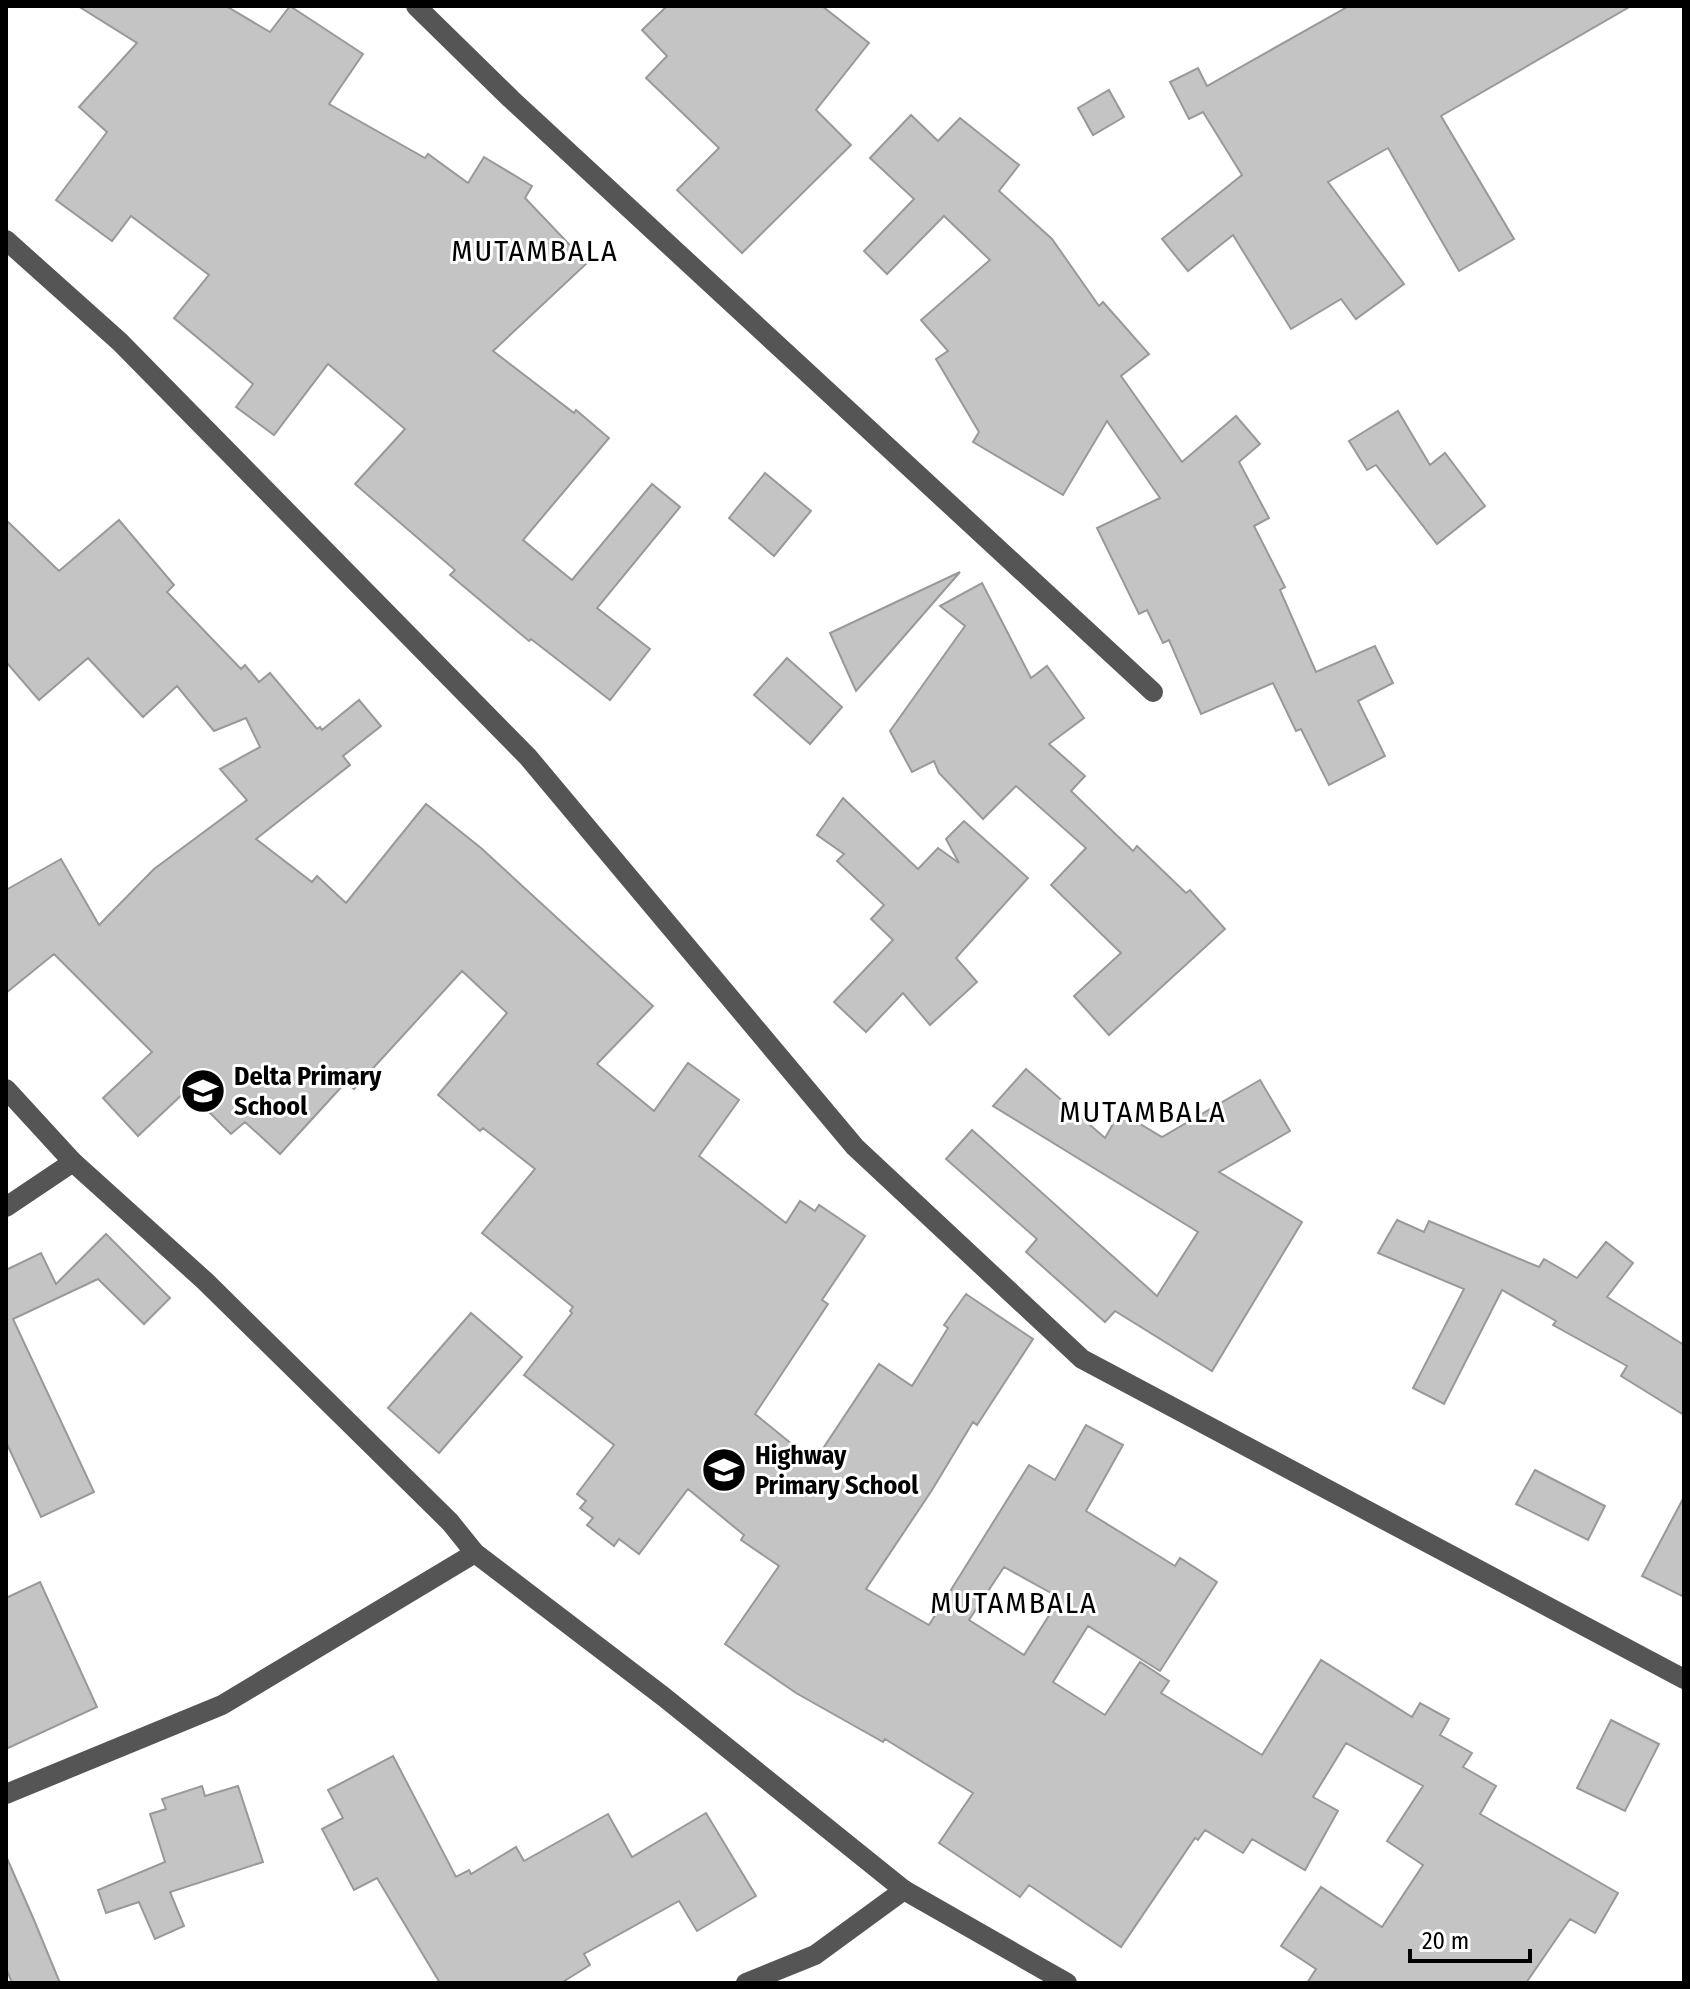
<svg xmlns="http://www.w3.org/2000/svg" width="1690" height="1989" font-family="'Fira Sans Condensed',sans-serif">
<rect width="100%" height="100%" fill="#fff"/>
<g fill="#c4c4c4" stroke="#999" stroke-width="2" fill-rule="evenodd">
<polygon points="78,6 226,6 270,32 290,6 363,54 329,104 425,158 428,154 468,183 484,157 532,186 525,198 587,263 493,351 574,413 576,410 609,438 523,540 572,580 652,484 680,507 597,608 650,649 610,700 531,639 529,641 450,575 455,570 355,484 405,429 328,364 274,435 236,407 253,384 174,318 209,275 131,216 112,241 56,200 107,132 79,107 137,43"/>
<polygon points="667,6 822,6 869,43 816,110 851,145 742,253 677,190 719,148 646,78 667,56 642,30"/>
<polygon points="1349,6 1631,6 1441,116 1514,239 1459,271 1388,148 1328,182 1404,284 1356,319 1341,299 1291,329 1233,235 1188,271 1162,239 1242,175 1203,112 1189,119 1170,82 1198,68 1207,86"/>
<polygon points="1109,90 1124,117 1093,135 1078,108"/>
<polygon points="911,115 938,141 960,118 1019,165 999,191 1052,239 1099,306 1103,302 1149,354 1121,376 1182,462 1236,416 1260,444 1239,462 1269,518 1254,526 1285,587 1280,590 1316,672 1375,646 1393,683 1358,701 1385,756 1329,785 1301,729 1296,731 1273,683 1201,714 1169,640 1163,643 1147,610 1139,614 1097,528 1160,498 1107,421 1063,495 973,442 979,432 936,359 948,351 921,320 990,260 944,216 887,274 864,251 914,199 870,158"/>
<polygon points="1398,411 1430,465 1445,453 1485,506 1437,544 1376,465 1367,470 1349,441"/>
<polygon points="765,473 811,511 774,556 729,518"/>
<path d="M 6,520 L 59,571 L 119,520 L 174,585 L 167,592 L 241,669 L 245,665 L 259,682 L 270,673 L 317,729 L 320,727 L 322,730 L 359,700 L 381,726 L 343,756 L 350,765 L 256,839 L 312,882 L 317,876 L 346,903 L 426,804 L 481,848 L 653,1006 L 597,1064 L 654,1111 L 688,1063 L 739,1100 L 699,1156 L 786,1223 L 800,1201 L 815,1211 L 819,1205 L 865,1236 L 822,1300 L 828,1304 L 755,1414 L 814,1462 L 879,1364 L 912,1386 L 948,1328 L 944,1325 L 966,1294 L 1033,1339 L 977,1425 L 973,1422 L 932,1490 L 866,1589 L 929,1625 L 1029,1465 L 1055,1480 L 1086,1425 L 1123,1445 L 1086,1511 L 1175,1566 L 1180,1558 L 1217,1582 L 1160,1671 L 1088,1626 L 1053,1682 L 1105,1715 L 1140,1662 L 1169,1681 L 1161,1693 L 1262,1755 L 1321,1660 L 1412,1717 L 1420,1703 L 1449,1719 L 1440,1735 L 1472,1753 L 1463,1767 L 1496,1786 L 1480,1814 L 1618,1893 L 1595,1933 L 1570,1919 L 1526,1983 L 1307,1983 L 1316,1969 L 1281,1946 L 1321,1887 L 1382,1927 L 1423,1865 L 1387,1841 L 1423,1786 L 1346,1743 L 1313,1797 L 1338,1811 L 1305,1870 L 1252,1839 L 1243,1853 L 1205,1830 L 1198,1840 L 1195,1838 L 1121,1947 L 1029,1885 L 1020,1897 L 939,1843 L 973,1793 L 885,1739 L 883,1742 L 796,1693 L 725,1644 L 779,1566 L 741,1540 L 744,1535 L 688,1489 L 639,1554 L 619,1539 L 614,1546 L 587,1525 L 593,1518 L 580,1508 L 586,1501 L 577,1494 L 614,1445 L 524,1375 L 572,1313 L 570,1311 L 573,1307 L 482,1233 L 535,1169 L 483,1128 L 480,1131 L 438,1095 L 507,1013 L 462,971 L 354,1089 L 346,1082 L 280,1154 L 245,1122 L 231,1134 L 187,1090 L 138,1136 L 103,1098 L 152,1052 L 54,954 L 6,993 L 6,890 L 61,859 L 99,925 L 154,869 L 247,800 L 220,769 L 260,747 L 246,718 L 214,731 L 177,686 L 143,717 L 88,658 L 39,700 L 6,662 ZM 1004,1567 L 1060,1598 L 1024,1655 L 969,1620 Z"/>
<polygon points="960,572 879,665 856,691 830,633"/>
<polygon points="982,583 1031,678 1047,666 1084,718 1049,744 1085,776 1071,791 1133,851 1137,846 1186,893 1190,890 1225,929 1109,1035 1074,996 1121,953 1051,885 1086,848 1016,786 983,819 939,773 934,761 912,772 890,731 965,626 940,606"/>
<polygon points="787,658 842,707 810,744 754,695"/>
<polygon points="843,798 918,869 938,848 959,863 946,839 964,821 1028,878 956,958 977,982 930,1025 903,993 866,1032 834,1002 893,940 871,919 884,905 837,861 844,854 817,835"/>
<polygon points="1026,1069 1105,1138 1120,1112 1162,1137 1260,1080 1290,1131 1219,1172 1302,1222 1212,1371 1115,1311 1105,1322 1026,1252 1037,1239 946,1159 972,1130 1157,1296 1198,1232 993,1106"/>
<polygon points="1397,1220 1424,1232 1429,1221 1539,1267 1544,1259 1577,1278 1606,1242 1633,1263 1607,1297 1684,1345 1684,1415 1621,1376 1627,1366 1553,1325 1556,1321 1502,1290 1444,1404 1413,1388 1464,1289 1378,1253"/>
<polygon points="106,1234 170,1298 144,1324 98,1279 13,1319 94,1492 41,1517 6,1442 6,1270 41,1253 56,1284"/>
<polygon points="471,1313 522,1357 439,1453 388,1408"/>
<polygon points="1535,1470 1605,1506 1588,1540 1516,1504"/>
<polygon points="1684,1497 1684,1597 1642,1576"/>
<polygon points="40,1582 97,1707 6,1749 6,1598"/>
<polygon points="1611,1720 1659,1744 1625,1811 1577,1788"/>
<polygon points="393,1756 456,1877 469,1870 471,1874 516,1847 524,1861 608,1814 632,1857 706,1813 756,1896 697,1931 679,1901 584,1954 590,1965 561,1983 440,1983 377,1878 354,1890 322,1829 343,1818 328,1790"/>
<polygon points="202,1786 205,1796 238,1786 263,1862 170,1892 184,1926 155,1939 139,1902 106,1913 98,1890 165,1862 150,1814 166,1809 162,1799"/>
<polygon points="6,1856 34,1920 60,1983 12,1983 6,1968"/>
</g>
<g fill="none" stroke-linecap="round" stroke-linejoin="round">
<g stroke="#555" stroke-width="20">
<polyline points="416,6 511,99 1153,692"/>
<polyline points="6,240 120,342 528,757 855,1147 1082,1359 1684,1679"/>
<polyline points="6,1089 73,1162 205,1281 450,1522 475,1553 664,1697 904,1890 1067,1983"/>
<polyline points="6,1207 73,1162"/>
<polyline points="6,1794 222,1705 475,1553"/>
<polyline points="746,1983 815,1955 904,1890"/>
</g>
</g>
<defs>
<g id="school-disc" transform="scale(2.3)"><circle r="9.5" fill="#000" stroke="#fff"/><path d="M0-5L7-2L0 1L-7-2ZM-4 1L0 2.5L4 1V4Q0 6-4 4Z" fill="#fff"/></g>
</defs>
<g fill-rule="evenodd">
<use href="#school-disc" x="203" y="1091"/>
<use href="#school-disc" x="724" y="1470"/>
</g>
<g text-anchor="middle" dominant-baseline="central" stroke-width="6" stroke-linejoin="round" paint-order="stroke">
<g font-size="26" font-weight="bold" fill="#000" stroke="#fff" text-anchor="start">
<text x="234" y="1076">Delta Primary<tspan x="234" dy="30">School</tspan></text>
<text x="755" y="1455">Highway<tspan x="755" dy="30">Primary School</tspan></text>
</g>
<g font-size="30" letter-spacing="2" fill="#000" stroke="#fff">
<text x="535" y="251">MUTAMBALA</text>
<text x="1143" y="1112">MUTAMBALA</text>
<text x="1014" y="1603">MUTAMBALA</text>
</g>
</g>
<rect width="1690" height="1989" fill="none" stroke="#000000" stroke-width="16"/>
<path d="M1410 1949v12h120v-12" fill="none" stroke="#000000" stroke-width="4"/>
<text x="1422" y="1949" font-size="24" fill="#000000" stroke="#ffffff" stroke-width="6" paint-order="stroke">20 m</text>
</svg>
